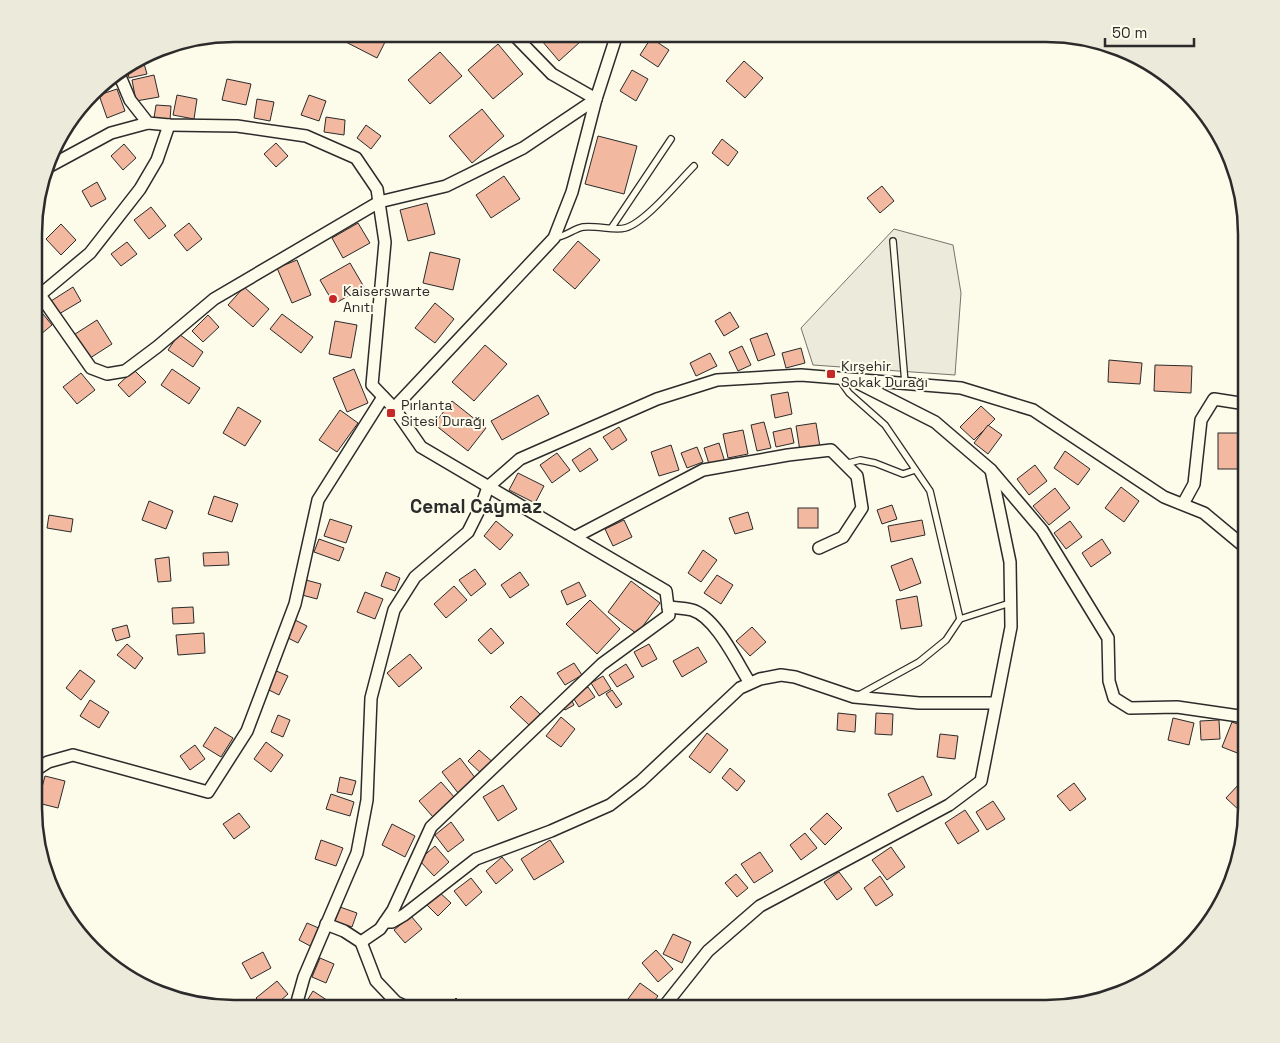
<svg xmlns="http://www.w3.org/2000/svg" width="1280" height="1043" font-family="'Space Grotesk',sans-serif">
<rect width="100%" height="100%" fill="#fdfbea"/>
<polygon fill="#ecebdb" stroke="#74746e" points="894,229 953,245 961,293 955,375 813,365 801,328"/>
<g fill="#f2b8a0" stroke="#2b2b2b">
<polygon points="343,34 385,34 388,36 377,58 340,39"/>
<polygon points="536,34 573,34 580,42 559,61"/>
<polygon points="651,38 669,50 658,67 640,55"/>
<polygon points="498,44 523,74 493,99 468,70"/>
<polygon points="440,52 462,76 430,104 408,80"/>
<polygon points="143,60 147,74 129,78 127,69"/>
<polygon points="744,61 763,78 745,98 726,81"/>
<polygon points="632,70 648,79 636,101 620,91"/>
<polygon points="154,75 159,97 136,101 132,80"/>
<polygon points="227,79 251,84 246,105 222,100"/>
<polygon points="117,89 125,111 107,118 99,95"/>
<polygon points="177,95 197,99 194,119 173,115"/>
<polygon points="309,95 326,101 319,121 301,115"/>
<polygon points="257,99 274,102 270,121 254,118"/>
<polygon points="156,105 171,106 170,120 154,118"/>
<polygon points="482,109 504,136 472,163 449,136"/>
<polygon points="326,117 345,120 344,135 324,132"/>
<polygon points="366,125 381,136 371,149 357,138"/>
<polygon points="598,136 637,146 624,194 585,184"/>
<polygon points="722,139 738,152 728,166 712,153"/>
<polygon points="276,143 288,156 276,167 264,154"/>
<polygon points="124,144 136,158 123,170 111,156"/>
<polygon points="504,176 520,199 491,218 476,195"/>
<polygon points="97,182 106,199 91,207 82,191"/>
<polygon points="882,186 894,201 880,213 867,198"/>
<polygon points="427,203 435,234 408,241 400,210"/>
<polygon points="151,207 166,226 149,239 134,220"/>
<polygon points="189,223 202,239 187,251 174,235"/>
<polygon points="358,223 370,243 343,258 332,238"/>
<polygon points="61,224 76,240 61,255 46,239"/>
<polygon points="578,241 600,260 575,289 553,270"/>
<polygon points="127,242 137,254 121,266 111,254"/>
<polygon points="430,252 460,259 453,290 423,283"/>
<polygon points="297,260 311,295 292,303 277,268"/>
<polygon points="350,263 364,287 334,304 320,280"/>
<polygon points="73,287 81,301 59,314 51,301"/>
<polygon points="244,287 269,309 253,327 228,305"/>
<polygon points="435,303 454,319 435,343 415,328"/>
<polygon points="730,312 739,327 724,336 715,321"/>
<polygon points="43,314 52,325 35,339 35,320"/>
<polygon points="282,314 313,337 301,353 270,329"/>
<polygon points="208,315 219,327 203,342 192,331"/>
<polygon points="97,320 112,344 87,360 72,336"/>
<polygon points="335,321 357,325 351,358 329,354"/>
<polygon points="767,333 775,355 758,361 750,339"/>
<polygon points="179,334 203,352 193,367 168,350"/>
<polygon points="485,345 507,364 474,401 452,382"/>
<polygon points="742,346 751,365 738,371 729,352"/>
<polygon points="801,348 805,363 786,368 782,353"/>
<polygon points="710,353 717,366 696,376 690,363"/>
<polygon points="1109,360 1142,363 1140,384 1108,382"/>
<polygon points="1155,365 1192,366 1191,393 1154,391"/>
<polygon points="172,369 200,388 189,404 161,385"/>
<polygon points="354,369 368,403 347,412 333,378"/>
<polygon points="134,370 146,382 129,397 118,385"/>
<polygon points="81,373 95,390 77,404 63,387"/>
<polygon points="788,392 792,414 775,418 771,395"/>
<polygon points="538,395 549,414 502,440 491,421"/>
<polygon points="452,401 486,428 468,451 434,424"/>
<polygon points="981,406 995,419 974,440 960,427"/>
<polygon points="238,407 261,421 245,446 223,433"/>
<polygon points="340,410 358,423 337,452 319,440"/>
<polygon points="764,422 771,448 757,451 751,425"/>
<polygon points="816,423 820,447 800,451 796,426"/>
<polygon points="988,425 1002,435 988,454 974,443"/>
<polygon points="619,427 627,440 612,450 603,437"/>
<polygon points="791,428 794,443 776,447 773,432"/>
<polygon points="743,430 748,454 728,458 723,434"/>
<rect x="1218" y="433" width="26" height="36"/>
<polygon points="719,443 725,462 710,467 704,448"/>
<polygon points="671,445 679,470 659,476 651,452"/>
<polygon points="697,447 703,462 687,468 681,453"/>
<polygon points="590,448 598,460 580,472 572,460"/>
<polygon points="1065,451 1090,469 1078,485 1054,468"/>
<polygon points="557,453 570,470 552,483 540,465"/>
<polygon points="1035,465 1047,481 1029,495 1017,479"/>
<polygon points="518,473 544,486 535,503 509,490"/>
<polygon points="1121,487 1139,501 1124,522 1105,508"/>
<polygon points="1055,488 1070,508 1049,525 1033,506"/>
<polygon points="214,496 238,504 232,522 208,514"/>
<polygon points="149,501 173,511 166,529 142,520"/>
<polygon points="892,505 897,519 882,524 877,510"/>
<rect x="798" y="508" width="20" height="20"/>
<polygon points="748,512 753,529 735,534 729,518"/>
<polygon points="49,515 73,519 71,532 47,528"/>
<polygon points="330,519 352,526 346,543 324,536"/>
<polygon points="624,520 632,537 613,546 605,529"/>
<polygon points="922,520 925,535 891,542 888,526"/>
<polygon points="496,521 513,535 500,550 484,536"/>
<polygon points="1070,521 1082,537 1066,549 1054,533"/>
<polygon points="319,539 344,548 339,561 314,552"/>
<polygon points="1102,539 1111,553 1091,567 1082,553"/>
<polygon points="703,550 717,560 701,582 688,573"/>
<polygon points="228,552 229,565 204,566 203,553"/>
<polygon points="169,557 171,581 158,582 155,559"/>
<polygon points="912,558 921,583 900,591 891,566"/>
<polygon points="475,569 486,584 471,596 459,580"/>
<polygon points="386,572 400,578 395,591 381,586"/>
<polygon points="520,572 529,585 510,598 501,585"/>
<polygon points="717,575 733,585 721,604 704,593"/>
<polygon points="306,580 321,584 317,599 302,595"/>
<polygon points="631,581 660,603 637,634 608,612"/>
<polygon points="579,582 586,596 567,605 561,591"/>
<polygon points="454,586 467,600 446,618 434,604"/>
<polygon points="365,592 383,599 375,619 357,612"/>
<polygon points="917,596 922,626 901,629 896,600"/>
<polygon points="590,600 620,629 597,654 566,624"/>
<polygon points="193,607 194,623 173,624 172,608"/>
<polygon points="293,619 307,626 298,643 284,636"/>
<polygon points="127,625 130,637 116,641 112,629"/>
<polygon points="752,627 766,642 750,656 736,641"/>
<polygon points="491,628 504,643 491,654 478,640"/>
<polygon points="204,633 205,653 178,655 176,635"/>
<polygon points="127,644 143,658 135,669 117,655"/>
<polygon points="649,644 657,659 642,667 634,652"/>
<polygon points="698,647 707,662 682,677 673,661"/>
<polygon points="410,654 422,668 399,687 387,673"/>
<polygon points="574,663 582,675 565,685 557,673"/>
<polygon points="626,664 634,677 617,687 609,675"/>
<polygon points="80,670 95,681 81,700 66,688"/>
<polygon points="274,670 288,676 279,695 265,688"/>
<polygon points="603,676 611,689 599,696 591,683"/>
<polygon points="588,687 595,697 579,707 572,696"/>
<polygon points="612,690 622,704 616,708 606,694"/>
<polygon points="521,696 540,714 529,725 510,707"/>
<polygon points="571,699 574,705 565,710 561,705"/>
<polygon points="90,700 109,712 99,728 80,716"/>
<polygon points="838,713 856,715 855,732 837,730"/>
<polygon points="876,713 893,714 892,735 875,734"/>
<polygon points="278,715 290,720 283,737 271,732"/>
<polygon points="561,717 575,729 561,747 546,736"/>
<polygon points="1173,718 1194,723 1189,745 1168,740"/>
<polygon points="1219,720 1220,739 1201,740 1200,721"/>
<polygon points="1232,722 1246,727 1245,756 1222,747"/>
<polygon points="215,727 233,738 221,757 203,746"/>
<polygon points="707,733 728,750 710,773 689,757"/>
<polygon points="940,734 958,736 955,759 937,757"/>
<polygon points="266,742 283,755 271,772 254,759"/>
<polygon points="195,745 205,759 190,770 180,756"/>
<polygon points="479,750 495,764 484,776 468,761"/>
<polygon points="460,758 476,779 458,793 442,772"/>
<polygon points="730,768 745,781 737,791 722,778"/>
<polygon points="45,776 65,781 58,808 38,803"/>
<polygon points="923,776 932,795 897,812 888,794"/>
<polygon points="340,777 356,781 352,795 337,792"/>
<polygon points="441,782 455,798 433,817 419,801"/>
<polygon points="1074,783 1086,799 1070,811 1057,796"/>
<polygon points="1240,783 1246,788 1246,805 1240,811 1226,798"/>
<polygon points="503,785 517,809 498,821 483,797"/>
<polygon points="331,794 354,802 350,816 326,809"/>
<polygon points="993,801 1005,819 987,830 976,812"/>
<polygon points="965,810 979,831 958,844 945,823"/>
<polygon points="239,813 250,827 234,839 223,824"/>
<polygon points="827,813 842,828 825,845 810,829"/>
<polygon points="451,822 464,840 448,852 435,835"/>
<polygon points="392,824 415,836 405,857 382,845"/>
<polygon points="805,833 817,848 801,860 790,845"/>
<polygon points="321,840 343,848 336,866 315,859"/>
<polygon points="550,840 564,862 534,880 521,859"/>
<polygon points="435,846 449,862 434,876 419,860"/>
<polygon points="891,847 905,867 887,880 872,860"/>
<polygon points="760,852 773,871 754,883 741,864"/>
<polygon points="502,857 513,870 496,884 486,871"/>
<polygon points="839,872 852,889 837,900 824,882"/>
<polygon points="736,874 748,888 737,897 725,883"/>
<polygon points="880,876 893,895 876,906 864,888"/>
<polygon points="471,878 482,892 466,906 454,891"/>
<polygon points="438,891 451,903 438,916 426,904"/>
<polygon points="340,907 357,913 352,927 335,921"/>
<polygon points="411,916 422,929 405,943 394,930"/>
<polygon points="307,923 321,929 312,947 299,940"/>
<polygon points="673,934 691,942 682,963 663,954"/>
<polygon points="656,950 673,969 658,982 642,963"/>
<polygon points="263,952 271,968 251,979 242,963"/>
<polygon points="320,958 334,964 326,983 312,977"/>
<polygon points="277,981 288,994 271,1009 265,1009 256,998"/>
<polygon points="640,983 658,996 648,1009 641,1009 628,999"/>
<polygon points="313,991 336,1006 334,1009 306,1009 303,1007"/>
<polygon points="456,998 467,1009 446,1009"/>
<polygon points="697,1004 704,1009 693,1009"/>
</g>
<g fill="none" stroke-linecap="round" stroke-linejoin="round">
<g stroke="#2b2b2b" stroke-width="8">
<g id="lane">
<polyline points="612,227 671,139"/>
<path d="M 554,238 C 567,236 573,229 583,227 C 596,225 614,231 625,228 C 645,223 678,182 694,166"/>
<polyline points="893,241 905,383"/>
<polyline points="839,379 849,393 885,425 930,491 960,619"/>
<polyline points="845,464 860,460 875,463 903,474 915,470"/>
<polyline points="859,695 919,662 946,640 960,619 1010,603"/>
</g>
</g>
<g stroke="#2b2b2b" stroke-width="14">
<g id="street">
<polyline points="119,74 130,100 148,123 169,125 237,126 306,136 356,158 377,189 385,242 372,385 394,408 421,447 666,591 669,615 602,664 431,827 393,910 380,929 361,942"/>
<polyline points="50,166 111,133 148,123"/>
<polyline points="40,295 91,368 107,374 125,371 157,347 214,299 379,202 446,186 523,148 596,99 617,34"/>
<polyline points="35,299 90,253 140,189 157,160 169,125"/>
<polyline points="858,383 935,422 991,470 1042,530 1108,638 1109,681 1114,698 1130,708 1177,707 1246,717"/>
<polyline points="394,408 554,238 572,192 596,99 552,74 513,34"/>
<polyline points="1183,504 1194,484 1201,420 1214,399 1246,404"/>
<polyline points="575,537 703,470 788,455 831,450 857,476 862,508 843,537 819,548"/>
<path d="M 668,607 C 676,608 684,608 692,610 C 716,617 737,663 750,683"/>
<polyline points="34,771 48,762 73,755 208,792 247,731 295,604 318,500 383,397"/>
<polyline points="385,922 392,922 404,915 476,859 551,831 610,805 641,781 740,688 760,679 781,675 795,677 854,697 919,703 995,703"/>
<polyline points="326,924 344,931 361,942 376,981 396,1002 411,1009"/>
<polyline points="295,1009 304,977 357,853 367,800 371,698 394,610 415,577 468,532 482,504 488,487 520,459 657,399 717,380 801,375 961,388 1033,410 1164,497 1204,513 1246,548"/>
<polyline points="662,1009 708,951 760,906 949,805 981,781 1011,627 1010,562 991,470"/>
</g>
</g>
<use href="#lane" stroke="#fdfbea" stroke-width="5.5"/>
<use href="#street" stroke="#fdfbea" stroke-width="11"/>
</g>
<g fill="#c62828" stroke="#fdfbea" stroke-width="2">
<circle cx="333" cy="299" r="5"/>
<rect x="826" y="369" width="10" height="10" rx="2.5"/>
<rect x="386" y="408" width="10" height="10" rx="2.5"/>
</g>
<g text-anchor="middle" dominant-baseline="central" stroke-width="4" stroke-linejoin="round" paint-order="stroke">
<g font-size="14" fill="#2b2b2b" stroke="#fdfbea" text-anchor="start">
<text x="343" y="291">Kaiserswarte<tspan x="343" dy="16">Anıtı</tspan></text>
<text x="841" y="366">Kırşehir<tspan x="841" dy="16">Sokak Durağı</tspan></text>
<text x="401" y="405">Pırlanta<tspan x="401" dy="16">Sitesi Durağı</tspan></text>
</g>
<g font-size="19" font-weight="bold" fill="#2b2b2b" stroke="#fdfbea">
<text x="476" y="506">Cemal Caymaz</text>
</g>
</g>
<path d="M0 0H1280V1043H0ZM234 42H1046A192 192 0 0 1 1238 234V808A192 192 0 0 1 1046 1000H234A192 192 0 0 1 42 808V234A192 192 0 0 1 234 42Z" fill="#eceadb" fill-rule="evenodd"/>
<path fill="none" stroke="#2b2b2b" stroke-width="2.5" d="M234 42H1046A192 192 0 0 1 1238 234V808A192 192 0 0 1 1046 1000H234A192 192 0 0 1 42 808V234A192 192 0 0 1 234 42Z"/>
<path d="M1105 38v8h89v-8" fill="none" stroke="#2b2b2b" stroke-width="2.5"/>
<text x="1112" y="38" font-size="15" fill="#2b2b2b" stroke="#fdfbea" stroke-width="4" paint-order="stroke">50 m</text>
</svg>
